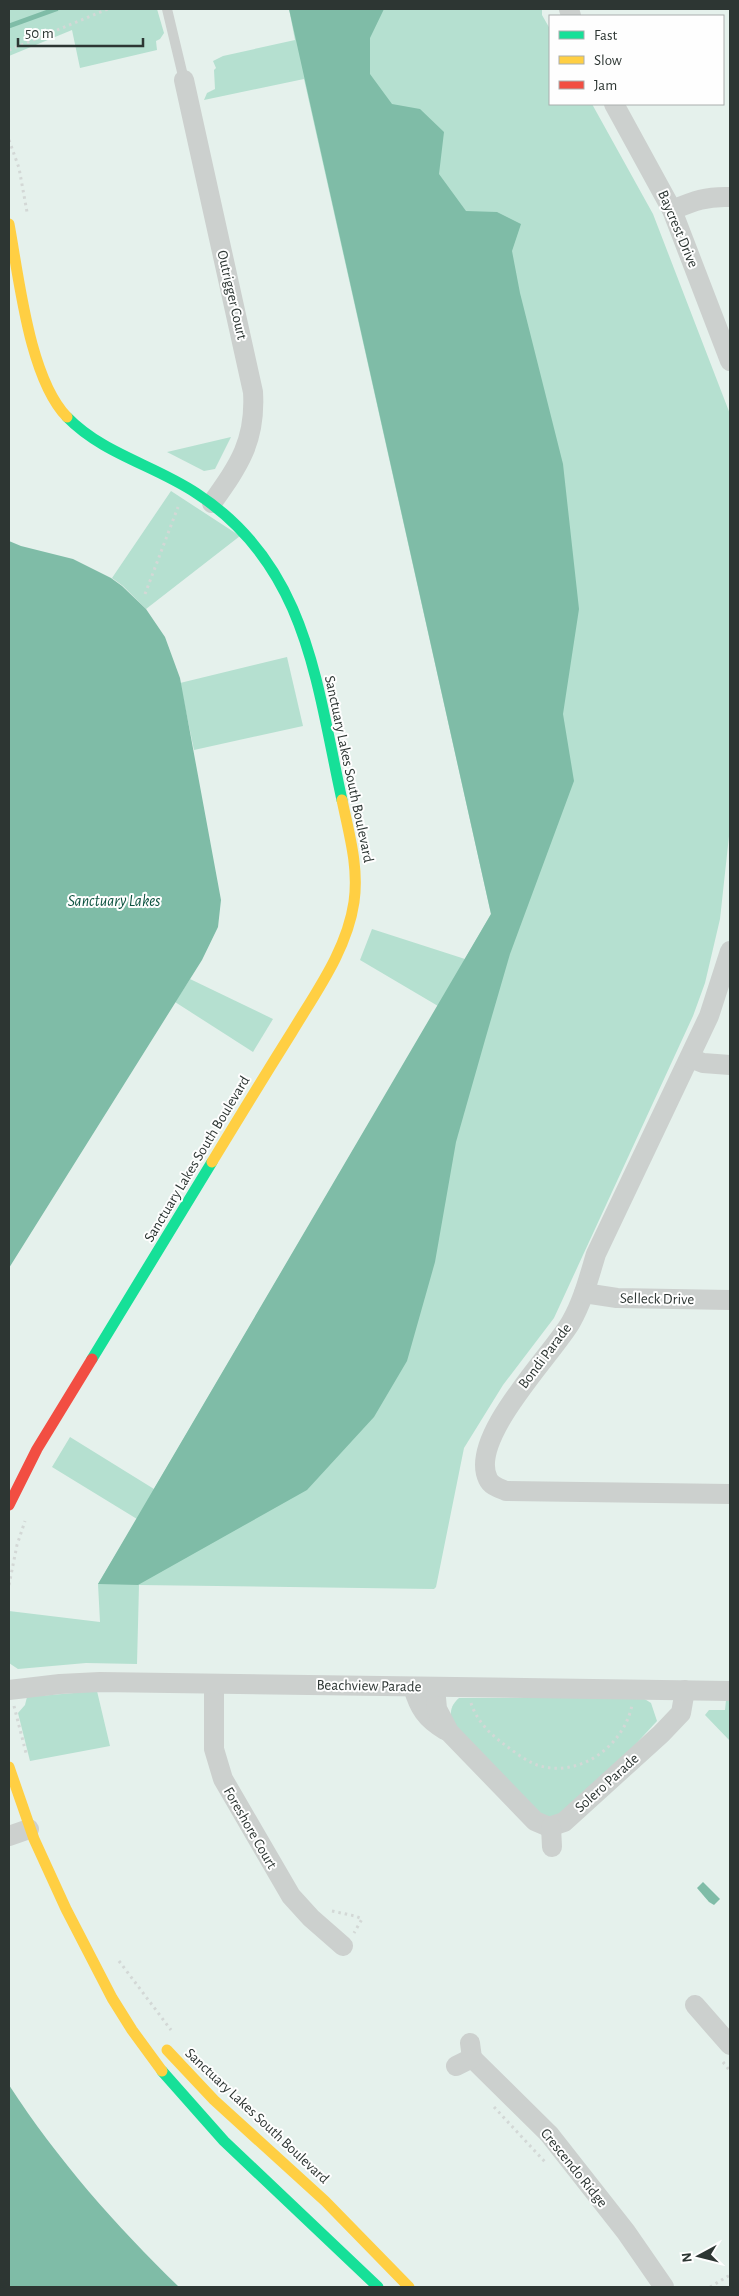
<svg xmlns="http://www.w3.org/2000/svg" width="739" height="2296" font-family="'Alegreya Sans',sans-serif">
<rect width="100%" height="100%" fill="#e5f1ec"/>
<g fill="#b5e0d0">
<polygon points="9,9 157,9 164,33 160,39 156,41 157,50 80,68 72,30 9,56"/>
<polygon points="289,9 542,9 542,15 550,29 550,104 592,104 653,214 730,414 730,827 720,919 705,983 693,1016 554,1318 503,1385 464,1448 436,1587 434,1589 139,1585 137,1664 86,1663 18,1669 9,1663 9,1611 100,1622 98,1584 137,1519 52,1467 70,1437 154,1489 438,1006 360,960 372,929 465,959 491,914 304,79 204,100 207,93 215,89 214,70 216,68 213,61 223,56 295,40"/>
<polygon points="231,437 215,469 204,471 167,452"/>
<polygon points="171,491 240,536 146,609 123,586 112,578"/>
<polygon points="287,657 303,726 194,750 180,683"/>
<polygon points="190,979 273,1019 253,1052 175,1002"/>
<polygon points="97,1691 110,1746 30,1761 18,1713 25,1705 27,1697"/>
<path d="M 459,1698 L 643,1698 L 651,1703 L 657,1721 L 564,1822 L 550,1826 L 451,1722 C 450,1711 451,1705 459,1698 Z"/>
<polygon points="726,1700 730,1700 730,1741 705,1715 709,1710 725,1710"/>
</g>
<g fill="#7fbca7">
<polygon points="289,9 384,9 370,38 370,74 392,104 420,109 444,132 439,174 466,211 497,212 521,224 512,251 520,293 563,464 579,609 563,714 574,781 510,954 485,1040 456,1142 435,1262 407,1361 374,1417 307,1490 138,1585 98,1584 491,914"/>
<polygon points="9,541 21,546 73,559 111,578 122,586 146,609 165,637 180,678 221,900 218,927 202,960 9,1268"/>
<polygon points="703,1882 720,1899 714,1905 709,1902 697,1888"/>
<path d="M 9,2085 C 57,2159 116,2226 179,2287 L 9,2287 Z"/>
</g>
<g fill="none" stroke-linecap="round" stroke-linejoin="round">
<polyline stroke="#7fbca7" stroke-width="5" points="9,26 56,9"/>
<g stroke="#d3d8d6" stroke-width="3" stroke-dasharray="2.5 4" stroke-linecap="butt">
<polyline points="9,50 108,9"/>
<polyline points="9,140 19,168 27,212"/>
<polyline points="145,594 178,507"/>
<polyline points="9,1585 17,1545 25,1521"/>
<path d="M 471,1703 C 476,1719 488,1732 501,1742 C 512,1750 524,1760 537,1765 C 579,1779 624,1746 632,1705"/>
<polyline points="14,1706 26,1753"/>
<polyline points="332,1911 355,1916 362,1919 354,1933"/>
<polyline points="119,1961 171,2030"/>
<polyline points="723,2062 730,2071"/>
<polyline points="494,2107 546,2163"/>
<polyline points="710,2287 730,2275"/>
</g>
<polyline stroke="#ccd0ce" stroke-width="10" points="167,9 184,80"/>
<g stroke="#ccd0ce" stroke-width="20">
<polyline points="569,9 571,16"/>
<path d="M 184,80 L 253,392 C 256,441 239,465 212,503"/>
<polyline points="614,104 672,210 730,361"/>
<path d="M 672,210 C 694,201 706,196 730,197"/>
<path d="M 730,951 L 709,1016 L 596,1254 C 589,1277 583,1301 571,1322 C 552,1355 468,1438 488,1479 C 491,1486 499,1488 506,1491 L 730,1494"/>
<polyline points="690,1058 703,1063 730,1065"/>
<polyline points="584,1293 617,1298 730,1300"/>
<polyline points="214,1684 214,1749 223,1779 291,1896 311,1918 343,1946"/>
<path d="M 413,1687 C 419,1708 426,1719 445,1730"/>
<polyline points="435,1687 437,1709 449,1732 535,1821 549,1827 564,1822 661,1734 681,1713 685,1690"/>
<polyline points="9,1690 60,1684 100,1682 730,1691"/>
<polyline points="551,1827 552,1847"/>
<polyline points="9,1836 29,1829"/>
<polyline points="695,2005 730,2045"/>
<polyline points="472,2058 549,2134 626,2232 664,2287"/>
<polyline points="456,2066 472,2058 470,2043"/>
</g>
<g stroke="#16e098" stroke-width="11">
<path d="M 67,417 C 103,454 154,465 196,493 C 307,565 316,682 342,800"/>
<polyline points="92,1359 212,1162"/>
<polyline points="162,2071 224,2141 378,2287"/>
</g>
<g stroke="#ffcf43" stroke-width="11">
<path d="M 9,224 C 19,277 29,378 67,417"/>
<path d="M 212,1162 C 238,1119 265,1075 292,1032 C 316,992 347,950 354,902 C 359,867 349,834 342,800"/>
<polyline points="9,1767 34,1839 66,1909 112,1998 132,2030 162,2071"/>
<polyline points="167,2050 214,2100 325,2201 409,2287"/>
</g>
<polyline stroke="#f24e42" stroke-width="11" points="9,1505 37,1449 92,1359"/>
</g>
<g text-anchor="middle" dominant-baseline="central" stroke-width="4" stroke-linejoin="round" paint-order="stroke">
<g font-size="15" fill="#2d3633" stroke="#fefefe">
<text transform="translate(678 229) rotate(67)">Baycrest Drive</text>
<text transform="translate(232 295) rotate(77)">Outrigger Court</text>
<text transform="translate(349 769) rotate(78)">Sanctuary Lakes South Boulevard</text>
<text transform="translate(197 1159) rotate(-59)">Sanctuary Lakes South Boulevard</text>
<text transform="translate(657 1299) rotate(1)">Selleck Drive</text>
<text transform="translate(545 1356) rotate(-53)">Bondi Parade</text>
<text transform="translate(369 1686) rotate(1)">Beachview Parade</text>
<text transform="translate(607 1783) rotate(-42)">Solero Parade</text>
<text transform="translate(250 1828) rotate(60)">Foreshore Court</text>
<text transform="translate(257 2116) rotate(43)">Sanctuary Lakes South Boulevard</text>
<text transform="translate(574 2168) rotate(51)">Crescendo Ridge</text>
</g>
<g font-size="16" font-style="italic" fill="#0c523f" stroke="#fefefe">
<text x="114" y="901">Sanctuary Lakes</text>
</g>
</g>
<rect width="739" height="2296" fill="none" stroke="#2d3633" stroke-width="20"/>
<rect x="549" y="15" width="175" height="90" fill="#fefefe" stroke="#aaaead"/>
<rect x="559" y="31" width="25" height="8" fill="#16e098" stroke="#aaaead"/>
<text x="594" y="40" font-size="15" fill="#2d3633">Fast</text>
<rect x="559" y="56" width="25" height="8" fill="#ffcf43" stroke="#aaaead"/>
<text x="594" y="65" font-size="15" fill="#2d3633">Slow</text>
<rect x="559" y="81" width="25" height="8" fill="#f24e42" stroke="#aaaead"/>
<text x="594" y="90" font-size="15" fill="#2d3633">Jam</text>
<g transform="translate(699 2256) rotate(263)" stroke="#fefefe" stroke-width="4" paint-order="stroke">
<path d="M0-4L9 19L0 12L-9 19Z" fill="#2d3633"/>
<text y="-8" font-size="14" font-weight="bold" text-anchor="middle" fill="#2d3633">N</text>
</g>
<path d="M18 38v8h125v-8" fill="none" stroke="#2d3633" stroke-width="2.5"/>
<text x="25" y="38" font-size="15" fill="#2d3633" stroke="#fefefe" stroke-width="4" paint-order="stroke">50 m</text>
</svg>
